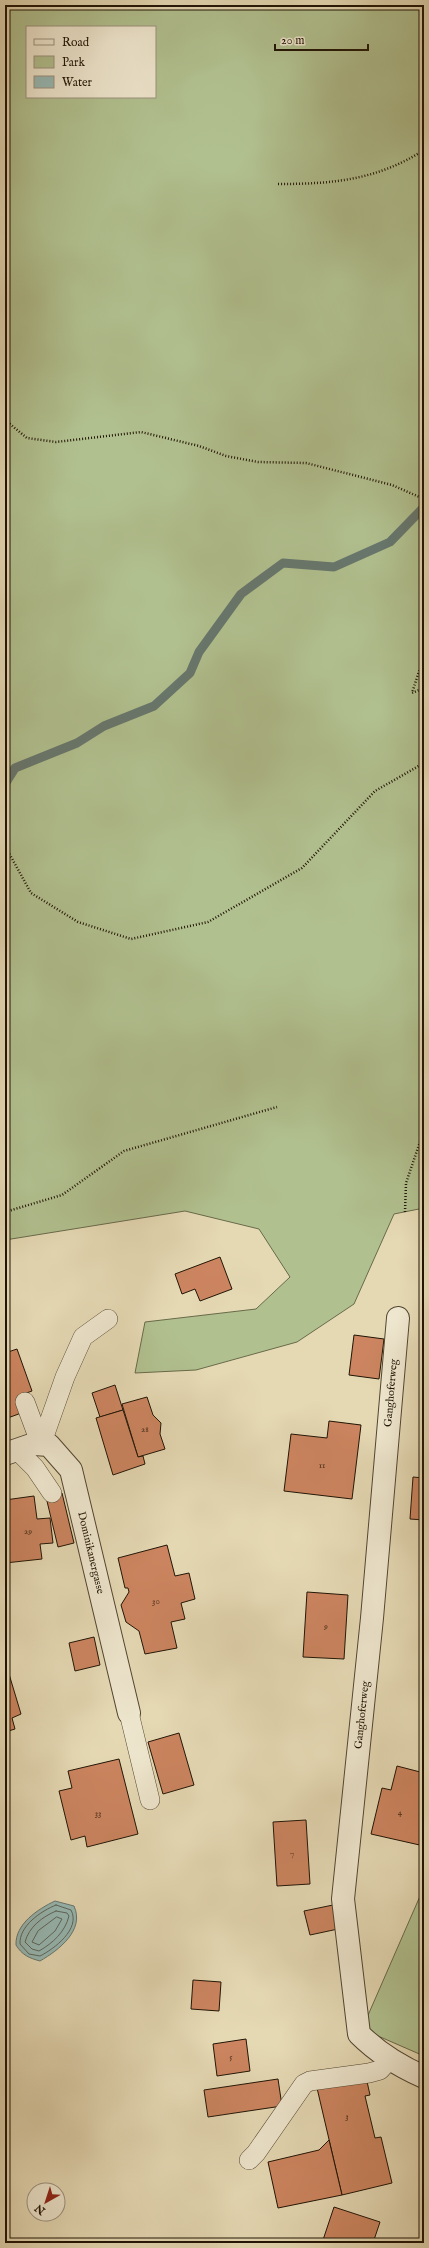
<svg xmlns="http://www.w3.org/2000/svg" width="429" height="2248" font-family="'IM FELL English',serif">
<rect width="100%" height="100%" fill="#e5d9b4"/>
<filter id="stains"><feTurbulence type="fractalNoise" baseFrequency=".005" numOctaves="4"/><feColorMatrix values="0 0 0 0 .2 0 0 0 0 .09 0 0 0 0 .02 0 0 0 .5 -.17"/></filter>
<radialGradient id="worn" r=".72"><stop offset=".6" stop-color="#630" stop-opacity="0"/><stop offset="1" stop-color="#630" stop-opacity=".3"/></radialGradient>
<g fill="#b1c08f" stroke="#686a4a" fill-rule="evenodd">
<path d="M 5,5 L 424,5 L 424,1208 L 394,1214 L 354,1304 L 297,1342 L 196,1370 L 135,1373 L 145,1322 L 256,1309 L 290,1277 L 259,1229 L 185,1211 L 5,1240 ZM 27,27 L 155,27 L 155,97 L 27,97 Z"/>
<polygon points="424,1887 424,2056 362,2029"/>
</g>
<path fill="#97b9b4" stroke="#67776e" d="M 55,1901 L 74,1906 C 85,1930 59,1950 40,1961 C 29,1958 22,1955 16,1945 C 15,1924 38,1909 55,1901 Z"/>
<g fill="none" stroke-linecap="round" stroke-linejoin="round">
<g stroke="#5c665c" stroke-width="1">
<path d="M 56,1905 L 71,1910 C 81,1929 54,1949 40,1956 L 29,1954 L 20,1944 C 19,1926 41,1911 56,1905 Z"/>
<path d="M 56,1911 L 67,1913 L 69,1916 C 65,1932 53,1943 39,1951 L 32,1949 L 25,1942 C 29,1927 42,1917 56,1911 Z"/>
<polygon points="57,1917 62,1919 55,1931 39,1945 32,1942 38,1931"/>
</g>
<polyline stroke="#67776e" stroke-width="9" points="5,784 15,768 77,743 104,726 154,706 190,673 199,652 241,594 283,563 334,567 390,542 424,507"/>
</g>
<g fill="#cc8560" stroke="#201405">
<polygon points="220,1257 232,1289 200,1301 195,1289 182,1294 175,1274"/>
<polygon points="354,1335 384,1339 379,1379 349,1375"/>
<polygon points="17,1349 32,1391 18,1396 24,1412 5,1419 5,1353"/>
<polygon points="115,1385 123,1410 100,1417 92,1393"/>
<polygon points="147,1397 153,1415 161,1423 160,1434 165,1449 138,1457 122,1404"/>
<polygon points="123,1410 138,1457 143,1456 145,1464 113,1475 96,1418"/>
<polygon points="329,1421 361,1425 352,1499 284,1491 291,1434 327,1438"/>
<polygon points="413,1477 424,1478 424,1520 410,1519"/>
<polygon points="62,1493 74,1543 58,1547 46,1497"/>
<polygon points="34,1496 37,1519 50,1518 53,1543 40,1544 42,1559 5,1563 5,1500"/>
<polygon points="167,1545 175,1576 189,1573 195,1599 181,1603 185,1619 171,1622 177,1648 145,1654 139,1631 126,1622 121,1605 129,1592 128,1588 125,1588 118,1558"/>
<polygon points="307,1592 348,1595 344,1659 303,1657"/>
<polygon points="94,1637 100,1665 75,1671 69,1643"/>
<polygon points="9,1674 21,1714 12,1718 15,1729 5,1732 5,1675"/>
<polygon points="179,1733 194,1785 163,1794 148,1742"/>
<polygon points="119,1759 138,1834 87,1847 85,1836 71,1840 59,1791 72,1788 68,1771"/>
<polygon points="397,1766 424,1773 424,1846 371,1834 382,1788 391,1790"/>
<polygon points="306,1820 310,1884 277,1886 273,1822"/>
<polygon points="333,1905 338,1929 310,1935 304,1911"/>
<polygon points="193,1980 221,1982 219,2011 191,2009"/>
<polygon points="246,2039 250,2071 217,2076 213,2044"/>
<polygon points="366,2077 370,2095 365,2096 375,2138 381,2137 392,2183 342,2195 317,2088"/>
<polygon points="278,2079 282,2106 208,2117 204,2090"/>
<polygon points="329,2140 342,2195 278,2208 268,2162 319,2150"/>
<polygon points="334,2207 380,2222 373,2243 322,2243"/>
</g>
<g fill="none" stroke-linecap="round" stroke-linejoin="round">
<g stroke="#514531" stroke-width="20">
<g id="service">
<polyline points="25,1402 41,1445"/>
<polyline points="41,1445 65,1377 83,1337 108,1319"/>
<polyline points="17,1450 35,1468 52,1493"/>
<polyline points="129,1713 150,1800"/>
<polyline points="249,2160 256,2153 304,2084 310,2081 369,2073 380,2070 389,2060"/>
</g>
</g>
<g stroke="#514531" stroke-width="24">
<g id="minor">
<path d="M 398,1318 L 372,1618 L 343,1899 L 359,2034 C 379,2054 399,2066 424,2077"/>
<path id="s1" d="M 5,1454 L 34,1444 L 49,1445 L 71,1470 L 129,1713"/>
</g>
</g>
<g stroke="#201405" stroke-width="2.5" stroke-dasharray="1 2" stroke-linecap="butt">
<path d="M 278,184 C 333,184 377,180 424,150"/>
<polyline points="5,324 7,404 5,410"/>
<polyline points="5,420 27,438 56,442 141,432 199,446 226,456 258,462 306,463 392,485 424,499"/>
<polyline points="424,656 412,693 424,688"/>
<polyline points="5,846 31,893 78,922 131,939 208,922 302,868 375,791 424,763"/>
<polyline points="5,1003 5,1005"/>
<polyline points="5,1212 62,1195 124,1151 277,1107"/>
<polyline points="405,1212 406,1183 424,1130"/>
</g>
<use href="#service" stroke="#eee6ce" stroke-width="19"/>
<use href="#minor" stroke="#eee6ce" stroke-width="22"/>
</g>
<g text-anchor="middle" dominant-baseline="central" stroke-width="3" stroke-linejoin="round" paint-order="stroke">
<g font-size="9" fill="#4b301c">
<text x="145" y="1429">28</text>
<text x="322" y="1465">11</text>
<text x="28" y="1531">29</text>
<text x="156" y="1601">30</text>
<text x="326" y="1626">9</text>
<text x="400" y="1812">4</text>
<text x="98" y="1813">33</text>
<text x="292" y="1853">7</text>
<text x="231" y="2057">5</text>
<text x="347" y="2116">3</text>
</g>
<g font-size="11" fill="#201405" stroke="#eee6ce">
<text transform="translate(391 1393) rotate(-85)">Ganghoferweg</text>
<text stroke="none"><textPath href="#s1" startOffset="164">Dominikanergasse</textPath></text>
<text transform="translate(362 1715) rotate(-84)">Ganghoferweg</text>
</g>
</g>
<rect width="429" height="2248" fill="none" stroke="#e5d9b4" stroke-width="20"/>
<rect x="6" y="6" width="417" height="2236" fill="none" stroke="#201405" stroke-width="2"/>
<rect x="10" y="10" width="409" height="2228" fill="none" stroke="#201405"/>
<rect x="26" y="26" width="130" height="72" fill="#eee6ce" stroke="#9c927e"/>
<rect x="34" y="39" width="20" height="6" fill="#eee6ce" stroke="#9c927e"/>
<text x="62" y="46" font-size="12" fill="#201405">Road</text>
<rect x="34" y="56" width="20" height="12" fill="#b1c08f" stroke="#9c927e"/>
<text x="62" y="66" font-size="12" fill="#201405">Park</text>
<rect x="34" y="76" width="20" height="12" fill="#97b9b4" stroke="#9c927e"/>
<text x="62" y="86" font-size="12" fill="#201405">Water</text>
<g transform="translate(46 2202) rotate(219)"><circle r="19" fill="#eee6ce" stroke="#9c927e"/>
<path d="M0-3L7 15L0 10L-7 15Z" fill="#8f2418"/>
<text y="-6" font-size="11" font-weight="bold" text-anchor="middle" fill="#201405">N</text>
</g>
<path d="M275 44v6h93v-6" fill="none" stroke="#201405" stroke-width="2"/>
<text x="281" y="44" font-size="12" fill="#201405" stroke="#eee6ce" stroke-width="3" paint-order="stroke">20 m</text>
<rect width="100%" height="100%" filter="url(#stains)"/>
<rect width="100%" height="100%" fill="url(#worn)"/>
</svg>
